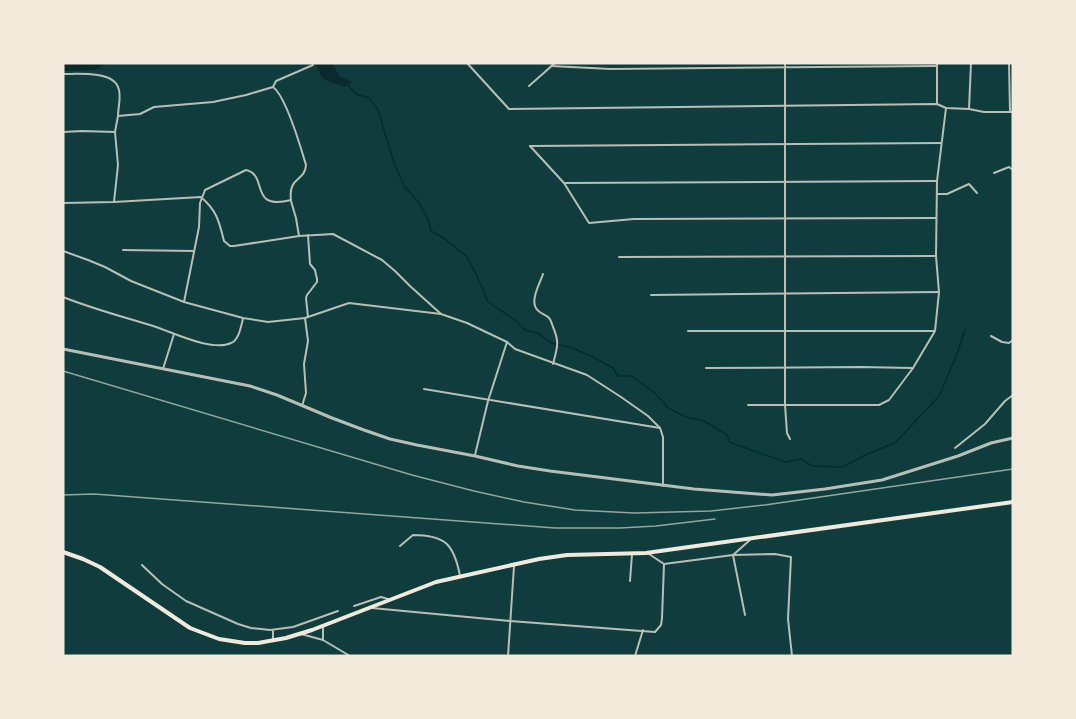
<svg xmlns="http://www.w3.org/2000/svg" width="1076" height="719" font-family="Commissioner,sans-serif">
<rect width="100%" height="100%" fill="#0f3d3e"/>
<g fill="#0a2a2b">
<polygon points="63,63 108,63 95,70 63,71"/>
<polygon points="315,63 332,63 340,77 353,82 344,87 323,79"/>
</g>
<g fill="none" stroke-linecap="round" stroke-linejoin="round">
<polyline stroke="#0a2a2b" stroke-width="1.5" points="348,85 356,94 369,98 378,110 395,166 405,187 420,204 429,222 431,231 444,238 467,257 478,278 488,302 515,320 525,330 538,333 551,343 570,347 595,358 613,368 618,376 632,376 656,394 668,408 686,417 704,421 727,435 729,442 785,462 801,459 812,466 843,467 867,454 895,443 939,396 957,354 965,330"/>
<g stroke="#b8beb3" stroke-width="2">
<polyline points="467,63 509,109 937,104 946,108 969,109 984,112 1013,112"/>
<polyline points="785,63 785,405 787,433 790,439"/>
<polyline points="937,63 937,104"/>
<polyline points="1009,63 1010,112"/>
<polyline points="551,66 611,69 937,66"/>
<path d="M 63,74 C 77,74 112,71 118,87 C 122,95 118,107 118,116"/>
<polyline points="529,86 555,63"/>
<polyline points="969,109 971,63"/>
<polyline points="63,132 82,131 115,132"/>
<polyline points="530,146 564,183 589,223 634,219 936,218"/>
<polyline points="530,146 941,143"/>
<polyline points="994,173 1009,167 1013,170"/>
<polyline points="564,183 936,181"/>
<polyline points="937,194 947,194 969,184 977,193"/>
<polyline points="291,201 296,218 299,236"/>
<polyline points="114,202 118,165 115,132 118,116 140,114 154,107 213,102 246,95 273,87 276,81 313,65"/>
<path d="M 63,203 L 114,202 L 201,197 C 217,211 219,221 224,241 L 230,246 L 234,246 L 299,236 L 333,234 L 382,260 L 395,271 L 410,286 L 441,314"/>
<polyline points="308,235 310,264 315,270 317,279 317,282 307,295 306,298 308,317"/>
<polyline points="123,250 194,251"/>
<polyline points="63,251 88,260 105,267 131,281 184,302 243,318 268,322 305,318 349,303 441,314 467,323 507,342 515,349 587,375 621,397 648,416 660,428 663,437 663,486"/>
<polyline points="619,257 936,256"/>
<path d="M 543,274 C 540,283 532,297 535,306 C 537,313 545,314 549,318 C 551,320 552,324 553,327 C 560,343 557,348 553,364"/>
<polyline points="651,295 939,292"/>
<path d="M 63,297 C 93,309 124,317 156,327 C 174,333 213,352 231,343 C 239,340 241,326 243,319"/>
<path d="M 184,302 L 199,227 L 200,203 L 205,190 L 246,170 C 269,175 248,211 291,200 C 288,176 305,182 306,165 C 301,148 286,96 273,87"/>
<polyline points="688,331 934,331"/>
<polyline points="991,336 1002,342 1009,343 1013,340"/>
<polyline points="706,368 861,367 913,368"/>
<polyline points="163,369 174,334"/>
<polyline points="424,389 660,428"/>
<polyline points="748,405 879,405 889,400 913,368 935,331 939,292 936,256 937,181 946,108"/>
<polyline points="302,406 306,393 304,364 308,341 305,318"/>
<polyline points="955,448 985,424 1005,401 1013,395"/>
<polyline points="475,455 488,401 507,342"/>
<polyline points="750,540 733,555 775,554 791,557 788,619 792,656"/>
<path d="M 400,546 L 413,535 C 445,535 454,544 460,576"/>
<polyline points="649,554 664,564"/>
<polyline points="142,565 162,584 186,601 238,624 251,628 270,630 293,627 338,611"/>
<polyline points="630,581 632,554"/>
<polyline points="354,606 381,597 388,599"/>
<polyline points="372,608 510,621 655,632 661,625 662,618 664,564 733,555 745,615"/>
<polyline points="301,634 323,640 350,656"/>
<polyline points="323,640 323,626"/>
<polyline points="273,641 273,630"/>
<polyline points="508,656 514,566"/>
<polyline points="635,656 643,630"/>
</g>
<polyline stroke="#b8beb3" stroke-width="3" points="63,349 250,386 277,395 332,418 364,430 390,439 417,445 475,456 518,466 550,471 694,489 772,495 825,489 882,480 958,456 991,443 1013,438"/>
<polyline stroke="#f1e9da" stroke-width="4" points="63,552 83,559 100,567 190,628 219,639 245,643 258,643 286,638 312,630 436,582 539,559 567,555 646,553 1013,502"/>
<g stroke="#97a49c" stroke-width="1.5">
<polyline points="63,371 412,475 474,491 524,502 575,510 634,513 711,511 765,505 1013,469"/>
<polyline points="63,495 94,494 555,528 620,528 656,526 715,519"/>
</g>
</g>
<rect width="1076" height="719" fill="none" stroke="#f1e9da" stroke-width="129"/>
</svg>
